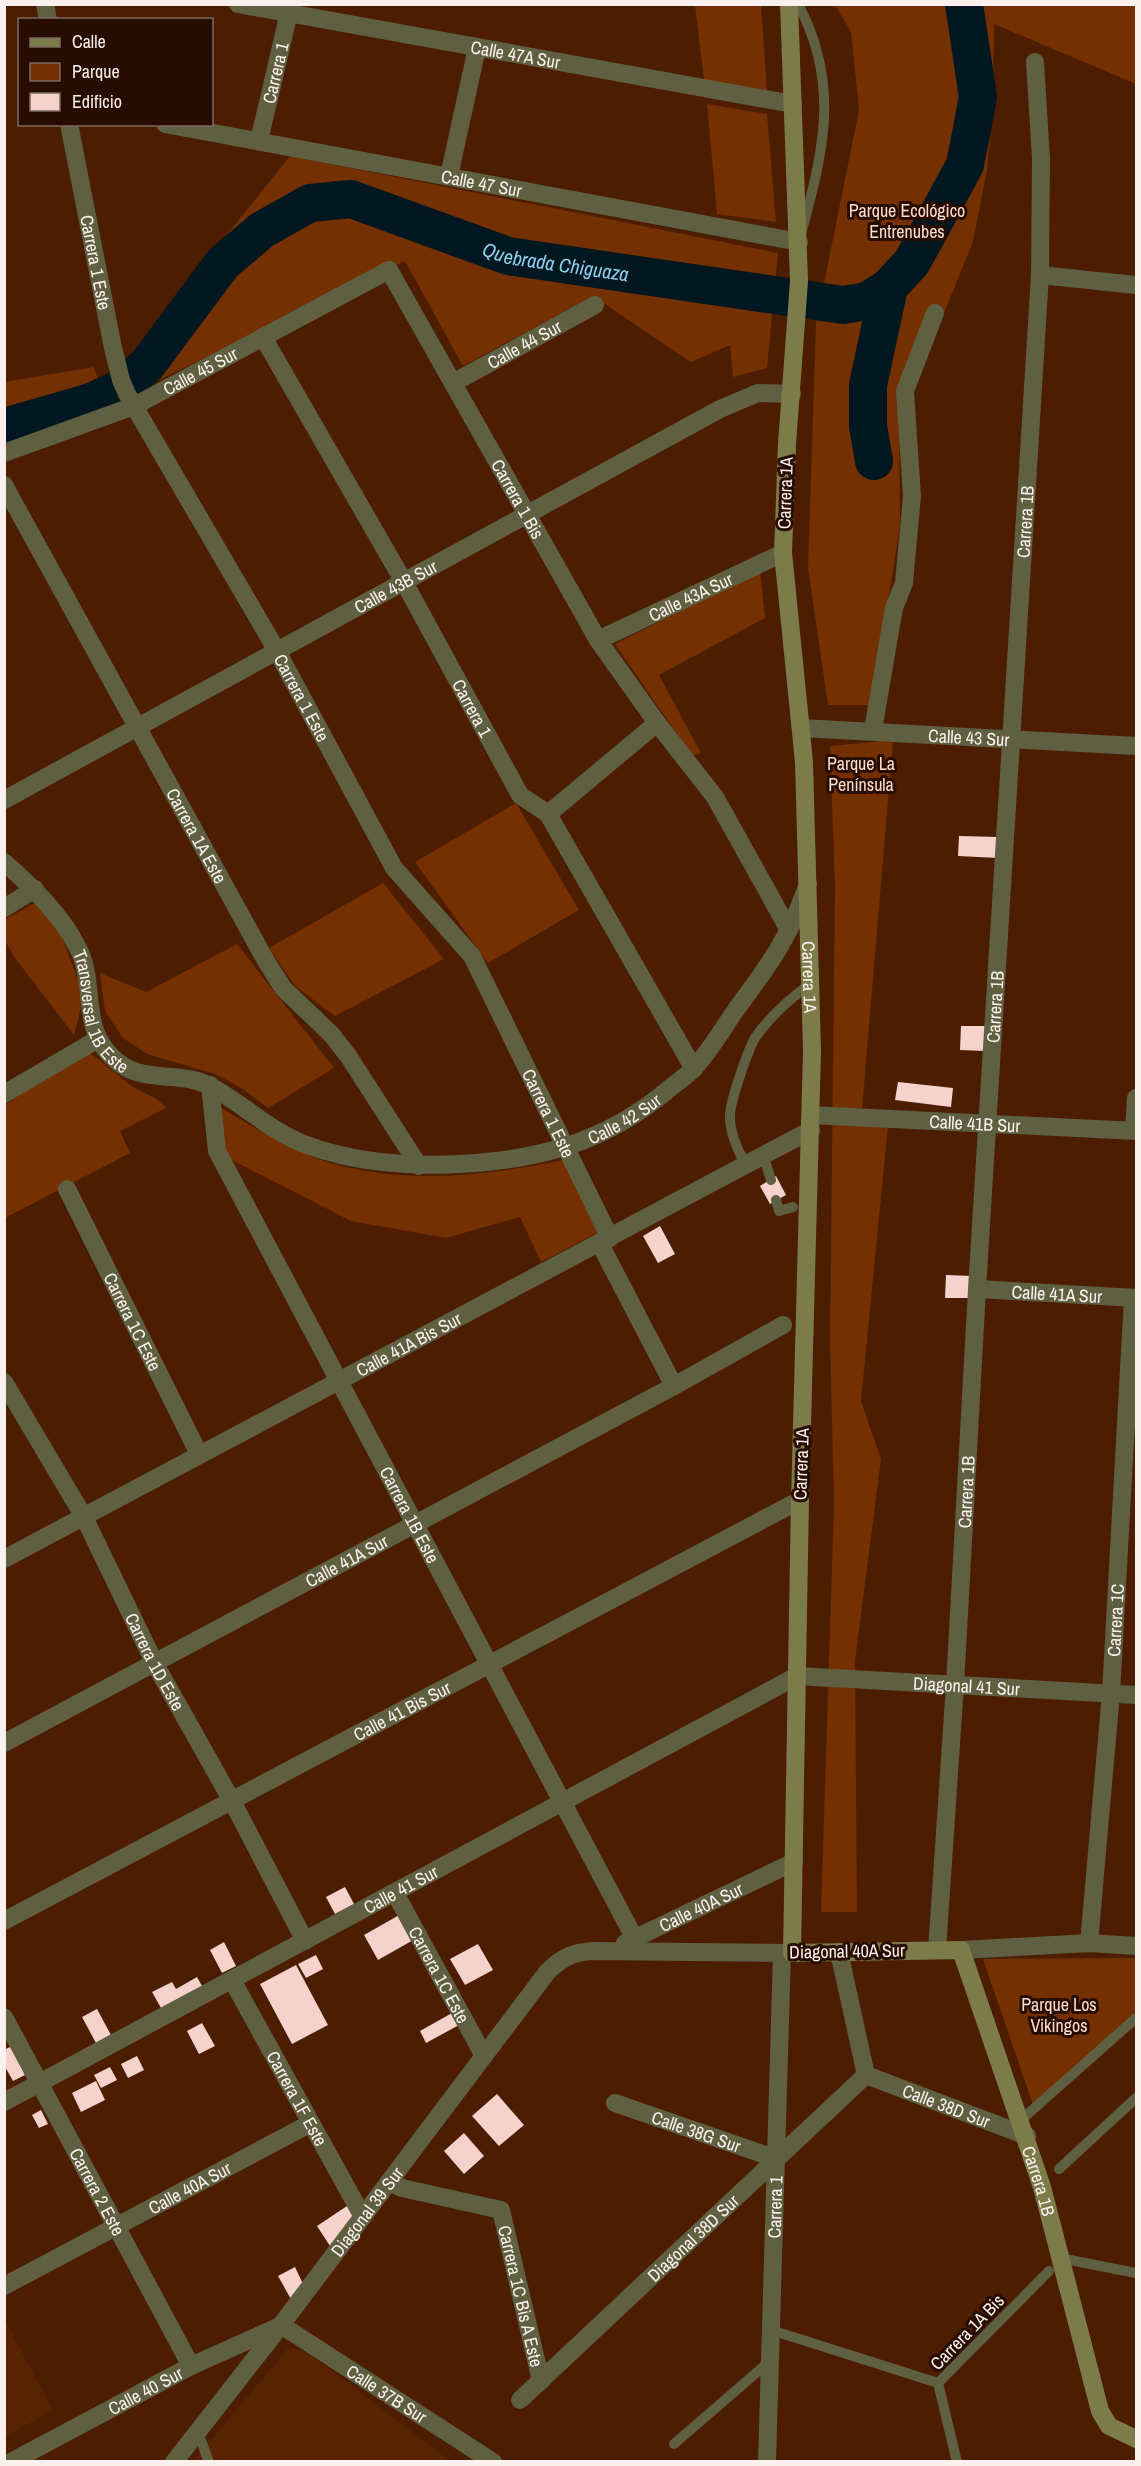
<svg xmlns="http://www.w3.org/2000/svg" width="1141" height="2466" font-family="'Archivo Narrow',sans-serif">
<rect width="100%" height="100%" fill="#4c1d00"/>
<g fill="#582300">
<polygon points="4,2318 53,2411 5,2436 4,2436"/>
<polygon points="289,2347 309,2353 450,2461 193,2462"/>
</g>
<g fill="#743000">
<polygon points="695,5 761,5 767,91 704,80"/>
<polygon points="835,5 1136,5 1136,84 994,24 993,96 987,170 973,242 941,320 899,390 900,525 872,705 828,705 808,568 816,323 859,110 851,32"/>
<polygon points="707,104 767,114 776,222 717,214"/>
<polygon points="290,156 778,253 767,368 733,377 730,345 691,362 593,296 463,366 405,261 169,375 141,390 136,397 129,357"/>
<polygon points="94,367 108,411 5,442 5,382"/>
<polygon points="760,571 765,618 659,675 701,753 692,756 615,644"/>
<polygon points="893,740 861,1122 888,1126 861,1401 881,1459 855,1661 857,1912 821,1912 834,1504 830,1339 835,886 830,746"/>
<polygon points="516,803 579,910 488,963 415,862"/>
<polygon points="383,883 444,959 335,1016 295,986 269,948"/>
<polygon points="38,901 56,920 79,983 81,1008 74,1035 15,958 5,941 4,920"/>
<polygon points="237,944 334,1068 268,1108 240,1087 215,1074 147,1054 123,1038 105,1011 100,973 146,992"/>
<path d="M 86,1051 C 102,1060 114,1073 129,1084 C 142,1094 153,1093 166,1108 L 120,1131 L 130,1153 L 5,1218 L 5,1105 Z"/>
<path d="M 220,1107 C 255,1128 294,1153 334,1164 C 411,1185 487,1175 564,1160 L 599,1232 L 541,1262 L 520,1217 L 446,1238 L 351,1221 L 224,1156 Z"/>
<polygon points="1136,1958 1136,2018 1033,2105 983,1959"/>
</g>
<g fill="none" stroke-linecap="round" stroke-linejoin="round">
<g stroke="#02171f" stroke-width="38">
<path id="s1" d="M 4,427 L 91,402 L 116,391 L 147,365 L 223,263 L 262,230 L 310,203 L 351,199 L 508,256 L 843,305 L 867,301 L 889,287 L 912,262 L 965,165 L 978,97 L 964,4"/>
<polyline points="874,461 868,426 868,385 889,287"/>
</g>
</g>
<g fill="#f6d2cd">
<polygon points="959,836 999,837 998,858 958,856"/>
<polygon points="961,1026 986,1026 985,1051 960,1050"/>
<polygon points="898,1082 953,1088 951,1107 895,1100"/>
<polygon points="776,1176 786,1195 770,1204 760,1186"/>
<polygon points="660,1226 675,1254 658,1263 643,1236"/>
<polygon points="946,1275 973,1276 973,1298 945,1298"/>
<polygon points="345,1887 354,1904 335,1914 326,1897"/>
<polygon points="401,1914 415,1939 378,1960 364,1935"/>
<polygon points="224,1942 236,1966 222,1973 210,1950"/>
<polygon points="478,1944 493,1970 465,1985 450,1959"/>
<polygon points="316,1955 323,1969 306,1978 298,1964"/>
<polygon points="296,1965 328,2025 292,2044 260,1984"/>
<polygon points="197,1977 202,1986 161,2008 152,1992 172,1982 176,1989"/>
<polygon points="97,2009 111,2035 96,2043 82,2017"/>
<polygon points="452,2013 459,2025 426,2043 420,2031"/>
<polygon points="202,2023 215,2046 199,2054 187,2031"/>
<polygon points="14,2045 25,2075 13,2081 4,2065 4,2050"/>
<polygon points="137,2056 144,2070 128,2078 121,2064"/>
<polygon points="110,2067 117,2080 101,2088 94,2075"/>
<polygon points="96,2081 105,2100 81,2112 72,2093"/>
<polygon points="497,2094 524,2125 499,2146 472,2116"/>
<polygon points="41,2110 48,2124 39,2128 32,2115"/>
<polygon points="464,2133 484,2156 464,2174 444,2151"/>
<polygon points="347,2206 354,2216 330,2246 317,2226"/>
<polygon points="295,2267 304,2286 292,2301 278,2276"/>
</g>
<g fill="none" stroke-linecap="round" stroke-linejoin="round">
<g stroke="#5f5f41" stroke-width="10">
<path d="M 798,4 C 840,82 824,150 802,230"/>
<polyline points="763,1155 771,1180"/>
<path d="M 746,1165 C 738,1151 730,1133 730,1117 C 729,1104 748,1050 755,1038 C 769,1017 791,998 811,983"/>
<polyline points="776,1200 779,1211 793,1207"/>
<polyline points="1021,2120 1136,2018"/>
<polyline points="1059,2169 1136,2098"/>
<polyline points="1060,2258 1136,2273"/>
<polyline points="771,2330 938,2383"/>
<polyline points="198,2432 209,2462"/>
<polyline points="674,2444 770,2361"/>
<polyline points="957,2462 938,2383 1049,2271"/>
</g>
<g stroke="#5f5f41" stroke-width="18">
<polyline points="45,4 48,20"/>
<path id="s2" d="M 238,4 L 793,104"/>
<path id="s3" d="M 69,124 L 113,348 L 121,380 L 127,394 L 277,651 L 394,868 L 472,956 L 610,1238"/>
<path id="s4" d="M 165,124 L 799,242"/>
<path id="s5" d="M 259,141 L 291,4"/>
<polyline points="449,176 477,48"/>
<polyline points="1040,275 1136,285"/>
<path id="s6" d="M 263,337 L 404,582 L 520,795 L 548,814 L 694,1069"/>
<path id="s7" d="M 453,383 L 595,305"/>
<path id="s8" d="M 4,453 L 134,406 L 389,270 L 598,640 L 657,723"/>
<path id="s9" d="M 4,485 L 266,961 L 283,988 L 332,1035 L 349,1057 L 419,1166"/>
<path id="s10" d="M 598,640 L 783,553"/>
<path id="s11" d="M 801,728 L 1136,746"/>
<polyline points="873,730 894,608 904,583 912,496 905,391 935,313"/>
<polyline points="548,814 657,723 715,797 789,930"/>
<path id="s12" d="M 4,862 C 32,887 61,914 78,948 C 98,987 77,1031 119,1063 C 147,1084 182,1070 212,1087 C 244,1105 269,1130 304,1144 C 351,1162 408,1167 459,1164 C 540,1160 606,1142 669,1089 C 677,1082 687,1076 694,1068 C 710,1051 722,1030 735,1011 C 754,985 775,958 789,929 C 797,915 802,899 808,884"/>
<polyline points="4,908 35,889"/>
<path id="s13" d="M 210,1085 L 217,1151 L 635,1939"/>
<polyline points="4,1094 98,1039"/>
<path id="s14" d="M 811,1115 L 1136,1131"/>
<polyline points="1134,1130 1136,1098"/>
<path id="s15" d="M 67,1189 L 199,1454"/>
<polyline points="600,1244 674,1386"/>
<path id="s16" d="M 977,1289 L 1136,1298"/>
<path id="s17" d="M 4,1382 L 84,1517 L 155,1664 L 232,1801 L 305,1941"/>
<path id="s18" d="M 4,1559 L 811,1130"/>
<path id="s19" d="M 4,1743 L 674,1386 L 783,1325"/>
<path id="s20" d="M 395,1893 L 484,2056"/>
<path id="s21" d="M 4,1921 L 800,1500"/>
<path id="s22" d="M 625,1943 L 794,1862"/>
<path id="s23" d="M 1089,1943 L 1111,1693 L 1133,1298"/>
<path id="s24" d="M 937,1950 L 955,1685 L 977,1289 L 1040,275 L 1041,158 L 1035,62"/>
<polyline points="961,1950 1089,1943 1136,1946"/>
<polyline points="839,1952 866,2075"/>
<path id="s25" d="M 232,1980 L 363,2217"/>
<path id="s26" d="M 866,2075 L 1027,2136"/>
<path id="s27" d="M 4,2102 L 797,1676 L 1136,1695"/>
<path id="s28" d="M 615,2103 L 777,2159"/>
<path id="s29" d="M 389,2182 L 402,2188 L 501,2210 L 541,2381"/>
<path id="s30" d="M 4,2286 L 311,2123"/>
<path id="s31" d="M 520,2400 L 866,2075"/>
<path id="s32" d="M 767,2462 L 782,1953"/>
</g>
<g stroke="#5f5f41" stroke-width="18">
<path id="s33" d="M 4,800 L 720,409 L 758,393 L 792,394"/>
<path id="s34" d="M 4,2017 L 191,2366"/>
<path id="s35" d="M 281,2325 L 493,2462"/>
<path id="s36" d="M 11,2462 L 191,2366 L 280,2326"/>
<path id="s37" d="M 174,2462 L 281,2325 L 548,1971 C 562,1958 573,1952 593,1951 L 792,1953"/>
</g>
<path stroke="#7c7b4a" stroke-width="18" id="s38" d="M 789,4 L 799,281 L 787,444 L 783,553 L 804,762 L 812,1051 L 800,1500 L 792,1953 L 961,1950 L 1042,2187 L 1100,2411 L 1109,2426 L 1136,2439"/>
</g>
<g text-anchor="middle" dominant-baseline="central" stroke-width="6" stroke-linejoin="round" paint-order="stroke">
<g font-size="18" fill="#faf1ee" stroke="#270c01">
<text stroke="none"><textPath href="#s2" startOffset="282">Calle 47A Sur</textPath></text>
<text stroke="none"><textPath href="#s5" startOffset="70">Carrera 1</textPath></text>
<text stroke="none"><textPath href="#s4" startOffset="322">Calle 47 Sur</textPath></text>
<text stroke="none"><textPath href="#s3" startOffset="141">Carrera 1 Este</textPath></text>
<text stroke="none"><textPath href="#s7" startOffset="81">Calle 44 Sur</textPath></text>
<text stroke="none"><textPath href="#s8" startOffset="213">Calle 45 Sur</textPath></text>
<text transform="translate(785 493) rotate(-88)">Carrera 1A</text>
<text stroke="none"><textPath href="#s8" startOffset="690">Carrera 1 Bis</textPath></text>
<text stroke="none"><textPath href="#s24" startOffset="1431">Carrera 1B</textPath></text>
<text stroke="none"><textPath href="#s33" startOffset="446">Calle 43B Sur</textPath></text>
<text stroke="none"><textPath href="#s10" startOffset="102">Calle 43A Sur</textPath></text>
<text stroke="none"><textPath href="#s3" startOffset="627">Carrera 1 Este</textPath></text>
<text stroke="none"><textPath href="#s6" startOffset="426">Carrera 1</textPath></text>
<text stroke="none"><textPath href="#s11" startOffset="168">Calle 43 Sur</textPath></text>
<text stroke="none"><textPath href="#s9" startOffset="400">Carrera 1A Este</textPath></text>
<text stroke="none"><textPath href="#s38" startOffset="975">Carrera 1A</textPath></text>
<text stroke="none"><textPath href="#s24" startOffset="945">Carrera 1B</textPath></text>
<text stroke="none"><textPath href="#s12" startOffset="183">Transversal 1B Este</textPath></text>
<text stroke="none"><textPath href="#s3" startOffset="1113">Carrera 1 Este</textPath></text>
<text stroke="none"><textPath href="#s12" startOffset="776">Calle 42 Sur</textPath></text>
<text stroke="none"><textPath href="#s14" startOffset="164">Calle 41B Sur</textPath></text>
<text stroke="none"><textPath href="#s16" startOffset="80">Calle 41A Sur</textPath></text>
<text stroke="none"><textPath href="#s15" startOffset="148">Carrera 1C Este</textPath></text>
<text stroke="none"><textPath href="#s18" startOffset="458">Calle 41A Bis Sur</textPath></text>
<text transform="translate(801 1464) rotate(-88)">Carrera 1A</text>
<text stroke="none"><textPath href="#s24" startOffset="459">Carrera 1B</textPath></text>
<text stroke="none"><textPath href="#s13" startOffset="478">Carrera 1B Este</textPath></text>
<text stroke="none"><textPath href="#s19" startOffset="388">Calle 41A Sur</textPath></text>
<text stroke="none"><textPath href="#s23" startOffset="324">Carrera 1C</textPath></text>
<text stroke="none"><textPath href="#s17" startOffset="318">Carrera 1D Este</textPath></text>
<text stroke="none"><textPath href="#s27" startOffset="1070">Diagonal 41 Sur</textPath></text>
<text stroke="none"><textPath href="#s21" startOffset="450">Calle 41 Bis Sur</textPath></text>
<text stroke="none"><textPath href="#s27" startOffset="450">Calle 41 Sur</textPath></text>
<text stroke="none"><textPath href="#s22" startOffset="84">Calle 40A Sur</textPath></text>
<text transform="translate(847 1951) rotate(-1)">Diagonal 40A Sur</text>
<text stroke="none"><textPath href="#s20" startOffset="93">Carrera 1C Este</textPath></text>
<text stroke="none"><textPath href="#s25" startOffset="135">Carrera 1F Este</textPath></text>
<text stroke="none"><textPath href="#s26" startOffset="86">Calle 38D Sur</textPath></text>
<text stroke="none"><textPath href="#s28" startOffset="86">Calle 38G Sur</textPath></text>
<text stroke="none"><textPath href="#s38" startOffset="2364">Carrera 1B</textPath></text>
<text stroke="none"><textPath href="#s30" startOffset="210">Calle 40A Sur</textPath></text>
<text stroke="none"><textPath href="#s34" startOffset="198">Carrera 2 Este</textPath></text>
<text stroke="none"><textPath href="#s32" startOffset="255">Carrera 1</textPath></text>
<text stroke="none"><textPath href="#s37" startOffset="316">Diagonal 39 Sur</textPath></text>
<text stroke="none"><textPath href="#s31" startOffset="237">Diagonal 38D Sur</textPath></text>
<text stroke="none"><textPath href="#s29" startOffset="204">Carrera 1C Bis A Este</textPath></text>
<text transform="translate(967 2332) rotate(-46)">Carrera 1A Bis</text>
<text stroke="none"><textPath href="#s36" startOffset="152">Calle 40 Sur</textPath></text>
<text stroke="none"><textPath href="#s35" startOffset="126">Calle 37B Sur</textPath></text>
</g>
<g font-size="18" fill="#fbddce" stroke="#270c01">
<text x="907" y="210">Parque Ecológico<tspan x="907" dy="21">Entrenubes</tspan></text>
<text x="861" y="763">Parque La<tspan x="861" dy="21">Península</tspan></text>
<text x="1059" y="2004">Parque Los<tspan x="1059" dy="21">Vikingos</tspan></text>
</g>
<g font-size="20" font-style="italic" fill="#8ecfec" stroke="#270c01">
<text stroke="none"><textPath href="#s1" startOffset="648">Quebrada Chiguaza</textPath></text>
</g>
</g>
<rect width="1141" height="2466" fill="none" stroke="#faf1ee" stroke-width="12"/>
<rect x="18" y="18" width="195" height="108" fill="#270c01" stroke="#7b6860" stroke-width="1.5"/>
<rect x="30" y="38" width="30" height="9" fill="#7c7b4a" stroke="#7b6860" stroke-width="1.5"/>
<text x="72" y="48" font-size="18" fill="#faf1ee">Calle</text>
<rect x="30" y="63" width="30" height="18" fill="#743000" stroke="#7b6860" stroke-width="1.5"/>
<text x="72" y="78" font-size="18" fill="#faf1ee">Parque</text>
<rect x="30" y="93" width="30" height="18" fill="#f6d2cd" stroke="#7b6860" stroke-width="1.5"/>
<text x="72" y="108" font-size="18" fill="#faf1ee">Edificio</text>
</svg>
